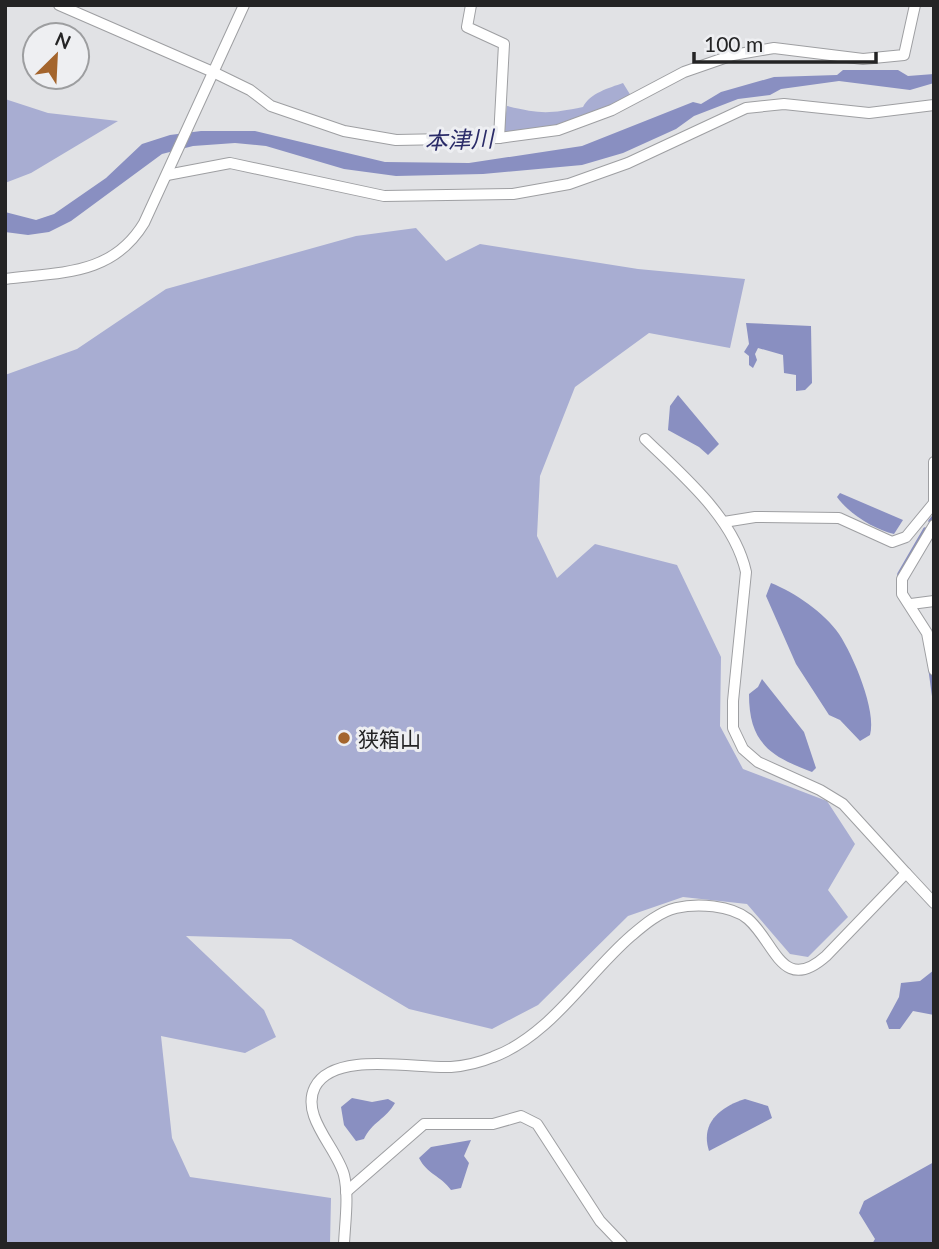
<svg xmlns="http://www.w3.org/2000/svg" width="939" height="1249" font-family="Lato,'Noto Sans JP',sans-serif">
<rect width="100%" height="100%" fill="#e1e2e5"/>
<g fill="#a8add2">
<path d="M 623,83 L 631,96 L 573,123 L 503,135 L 507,106 C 540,114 549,114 583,107 C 590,93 609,88 623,83 Z"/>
<polygon points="5,99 48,113 118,121 31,173 5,183"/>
<polygon points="416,228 446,261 480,244 638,269 745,279 730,348 649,333 575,387 540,476 537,536 557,578 595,544 677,565 721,657 720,726 743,769 827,801 855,844 828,890 848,917 808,957 790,954 747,904 683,897 628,916 538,1005 492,1029 409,1009 291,939 186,936 264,1010 276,1037 245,1053 161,1036 172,1138 190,1177 331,1198 330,1244 5,1244 5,375 77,349 166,289 356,236"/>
</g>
<g fill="#898fc1">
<polygon points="843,70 898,70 908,76 934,74 934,83 910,90 839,81 781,89 770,95 738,99 694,116 676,129 623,153 582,165 483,174 396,176 344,169 266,146 235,143 193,146 162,154 71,221 49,232 28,235 5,232 5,212 36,220 54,214 106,178 142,144 170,135 201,131 255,131 385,162 469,163 582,146 693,102 701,104 721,92 774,77 837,75"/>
<polygon points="746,323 811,326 812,383 805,390 796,391 796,375 784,373 783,355 758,348 755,354 757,360 753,368 749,365 749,356 744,352 749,344"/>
<polygon points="678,395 719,444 708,455 699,447 668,430 670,406"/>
<path d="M 840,493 L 903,520 L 894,534 C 875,530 848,513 837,497 Z"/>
<path d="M 771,583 C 794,592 825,613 839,634 C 853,655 877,711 870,735 L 860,741 L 840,720 L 829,715 L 796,664 L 766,596 Z"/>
<path d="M 762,679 L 804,732 L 816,768 L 812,772 C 769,756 749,742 749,694 L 758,687 Z"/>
<polygon points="934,970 934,1015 913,1011 900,1029 889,1029 886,1021 899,997 901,983 920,981"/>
<path d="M 352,1098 L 372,1102 L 388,1099 L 395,1103 C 386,1119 372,1122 364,1139 L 356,1141 L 344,1125 L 341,1107 Z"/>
<path d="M 745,1099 L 768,1106 L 772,1118 L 709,1151 C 700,1123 720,1107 745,1099 Z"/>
<path d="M 471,1140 L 464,1156 L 469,1163 L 461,1188 L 451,1190 C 441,1176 427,1174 419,1158 L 431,1147 Z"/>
<polygon points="934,1162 934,1244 872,1244 875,1239 859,1213 864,1201"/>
</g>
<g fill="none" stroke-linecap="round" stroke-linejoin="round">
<g stroke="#898fc1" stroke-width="3.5">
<polyline points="930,521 934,516"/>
<polyline points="898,592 899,574 925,529"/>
<polyline points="930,669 934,698"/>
</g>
<g stroke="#9e9fa2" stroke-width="12">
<g id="minor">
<polyline points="59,5 213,72 250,90 271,106 344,131 396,140 499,138 558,130 612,110 684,72 733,55 774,48 863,59 904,55 915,5"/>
<polyline points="471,5 467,27 504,44 499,138"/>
<polyline points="167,175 230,163 384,196 513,194 569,184 628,163 746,108 784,104 869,113 934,105"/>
<path d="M 5,279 C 60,272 112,276 144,223 L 244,5"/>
<path d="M 645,439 C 683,476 734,518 746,572 L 733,701 L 733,728 L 743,749 L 758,762 L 820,790 L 843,804 L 906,873"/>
<polyline points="724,522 755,517 839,518 892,542 906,537 934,503 934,462"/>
<polyline points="934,525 902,579 902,594 927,633 934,670"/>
<polyline points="911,604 934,601"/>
<polyline points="346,1192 424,1124 493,1124 521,1116 537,1124 600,1221 622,1244"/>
<path d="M 344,1244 C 345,1222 349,1196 344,1175 C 337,1148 300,1116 315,1087 C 334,1050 417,1069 451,1067 C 464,1066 481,1062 493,1057 C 550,1036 586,975 631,936 C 644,925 659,912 676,908 C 697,903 731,905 748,919 C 775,942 782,995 826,956 L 906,873 L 934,903"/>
</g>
</g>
<use href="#minor" stroke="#fff" stroke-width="10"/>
</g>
<circle fill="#a4652d" stroke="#eeeff2" stroke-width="2.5" cx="344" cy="738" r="7"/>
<g text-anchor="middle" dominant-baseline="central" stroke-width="6" stroke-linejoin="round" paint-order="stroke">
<g font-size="21" fill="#242425" stroke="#eeeff2" text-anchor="start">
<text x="358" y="738">狭箱山</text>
</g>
<g font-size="23" font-style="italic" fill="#2a2b68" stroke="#eeeff2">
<text transform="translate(459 139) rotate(-2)">本津川</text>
</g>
</g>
<rect width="939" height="1249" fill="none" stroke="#242425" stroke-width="14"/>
<g transform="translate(56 56) rotate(24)"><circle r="33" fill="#eeeff2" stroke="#9d9ea0" stroke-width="2"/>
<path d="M0-5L12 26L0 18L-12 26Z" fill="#a4652d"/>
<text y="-10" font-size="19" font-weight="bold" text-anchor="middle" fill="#242425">N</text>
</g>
<path d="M694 52v10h182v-10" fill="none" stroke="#242425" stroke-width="3.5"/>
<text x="704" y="52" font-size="21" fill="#242425" stroke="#eeeff2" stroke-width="5" paint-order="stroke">100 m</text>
</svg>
